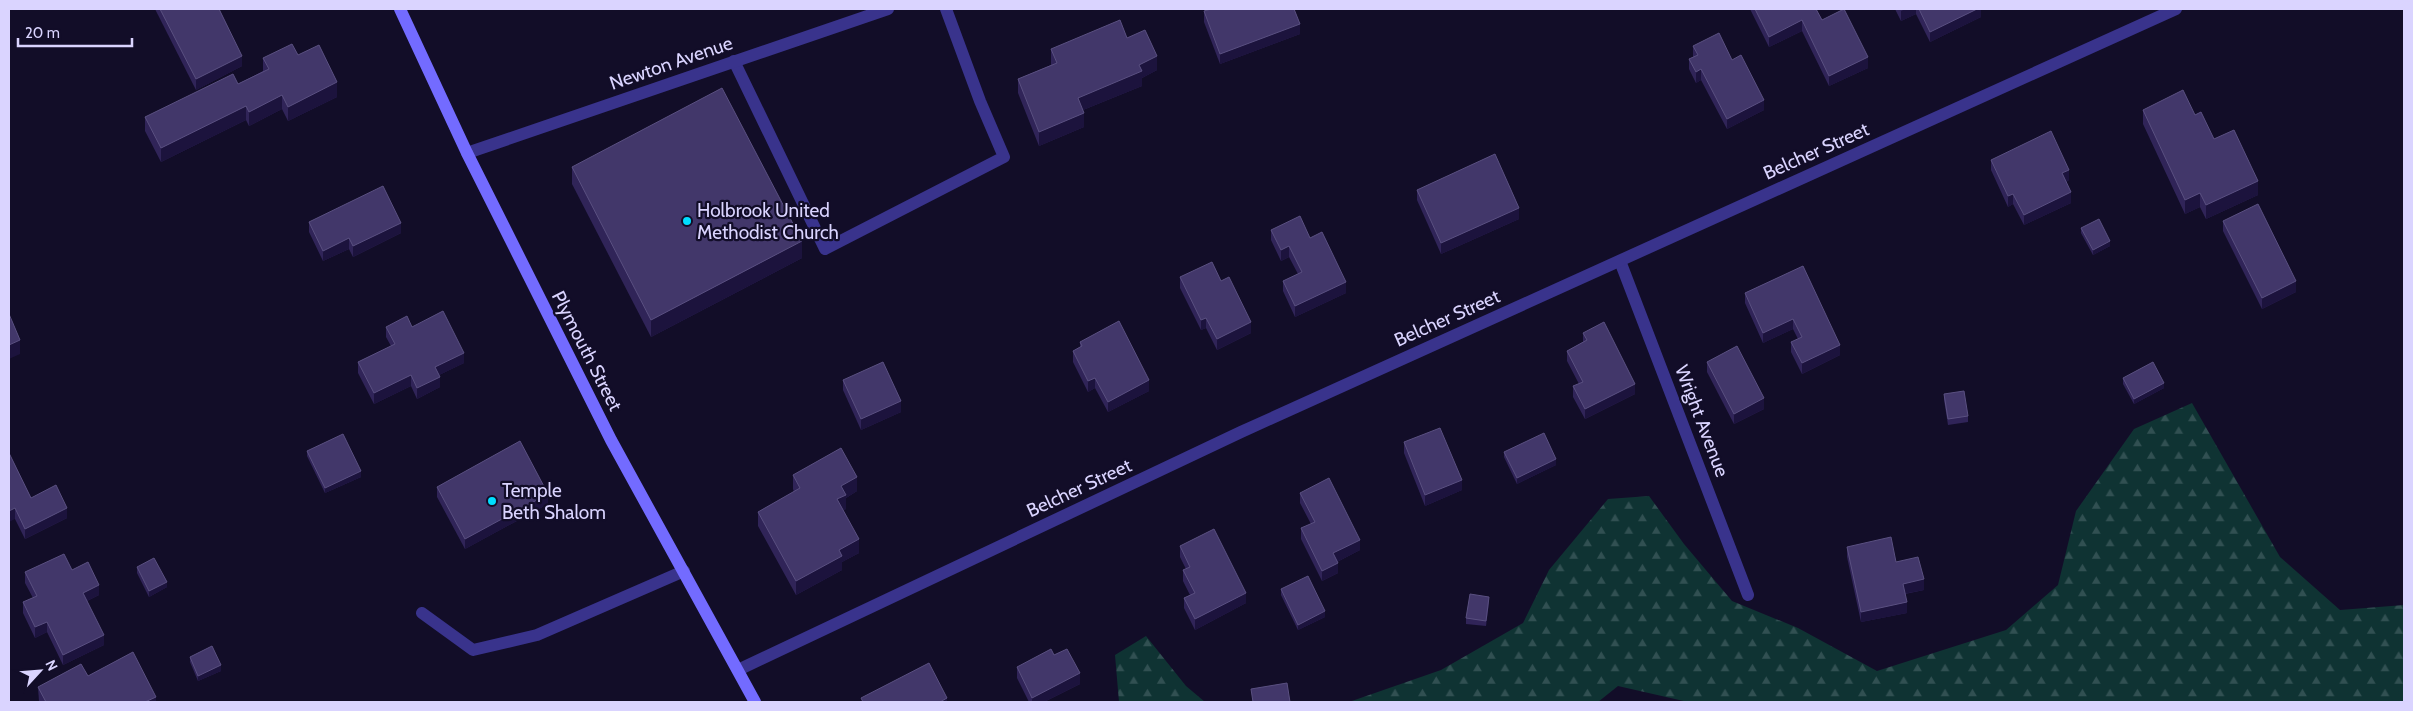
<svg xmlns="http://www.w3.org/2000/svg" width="2413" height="711" font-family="Cabin,sans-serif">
<defs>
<pattern id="forest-firs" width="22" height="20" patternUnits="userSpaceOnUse" patternTransform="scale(1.25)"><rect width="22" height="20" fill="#0f3333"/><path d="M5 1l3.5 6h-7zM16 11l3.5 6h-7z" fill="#315052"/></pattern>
</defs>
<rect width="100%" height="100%" fill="#120d28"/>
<g fill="url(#forest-firs)">
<polygon points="2192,403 2280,557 2340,610 2404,605 2404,702 1688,702 1618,686 1598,702 1349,702 1441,670 1523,623 1549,570 1608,499 1649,496 1684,544 1732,601 1798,628 1877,671 2006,630 2058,585 2076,511 2134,429"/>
<polygon points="1146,636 1186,686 1205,702 1119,702 1115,655"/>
</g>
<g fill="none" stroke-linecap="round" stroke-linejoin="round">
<g stroke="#39338c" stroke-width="12">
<polyline points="734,61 825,249 1004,157 980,101 946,9"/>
<polyline points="422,613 473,650 537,635 684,571"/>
</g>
<g stroke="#39338c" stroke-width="12">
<polyline points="467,153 888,9"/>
<polyline points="1620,261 1748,595"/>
<polyline points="738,670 1241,432 2176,9"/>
</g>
<polyline stroke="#736bff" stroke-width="12" points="400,9 467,153 611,440 755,702"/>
</g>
<g fill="#302458">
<polygon points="155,9 219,9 242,66 196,90"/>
<polygon points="1750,9 1816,9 1822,20 1868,68 1829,86 1802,31 1769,47"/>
<polygon points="1895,9 1981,9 1981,17 1930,42 1916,14 1901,21"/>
<polygon points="1204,11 1300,34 1220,64 1204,22"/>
<polygon points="1127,38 1157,70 1142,78 1142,86 1083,110 1084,127 1039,146 1018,93 1018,79 1051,65 1051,49"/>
<polygon points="1693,46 1732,60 1764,110 1727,129 1701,80 1696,83 1689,69 1689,59 1693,57"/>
<polygon points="298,55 337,97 288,121 282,109 249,126 246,120 161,162 145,131 145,117 238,84 263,71 263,58"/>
<polygon points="2143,110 2195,115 2214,139 2258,195 2206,219 2200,207 2185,214 2143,124"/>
<polygon points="1991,160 2069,180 2066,182 2071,203 2024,225 2013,204 2008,207 1991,170"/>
<polygon points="572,167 802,258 651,337 572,184"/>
<polygon points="1417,190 1519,219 1441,254 1417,200"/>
<polygon points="2223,221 2296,292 2262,309 2223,231"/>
<polygon points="309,222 401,233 353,257 349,249 323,261 309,232"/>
<polygon points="2081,228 2110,246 2093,255 2081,233"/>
<polygon points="1271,230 1310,238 1346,293 1295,317 1283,291 1283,281 1298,274 1289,257 1281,261 1271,240"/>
<polygon points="1803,266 1840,355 1802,374 1791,352 1791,342 1798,339 1793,329 1763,343 1745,303 1745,293"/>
<polygon points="1180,277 1221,281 1251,333 1217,350 1206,328 1201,330 1180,288"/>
<polygon points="386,327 412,327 464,363 439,375 440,387 417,399 411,386 374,404 358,373 358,362 391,346 386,337"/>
<polygon points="1583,333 1635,394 1585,419 1573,397 1573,386 1579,384 1567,361 1567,351 1583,342"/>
<polygon points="1080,342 1149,391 1108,412 1095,388 1088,392 1073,362 1073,351 1080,347"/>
<polygon points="1707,362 1764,409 1734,424 1707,372"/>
<polygon points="2123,378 2164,388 2134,404 2123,384"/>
<polygon points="843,380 901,412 861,430 843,390"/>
<polygon points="1944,394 1968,416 1968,422 1948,425 1944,400"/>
<polygon points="1404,442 1462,490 1425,506 1404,453"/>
<polygon points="307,451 361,477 325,493 307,456"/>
<polygon points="1504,452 1556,465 1517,484 1504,457"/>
<polygon points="9,453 31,498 67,518 25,539 15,519"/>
<polygon points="793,475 857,491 846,498 846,509 843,510 859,553 842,562 842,570 796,595 758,526 758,512 794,492 793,489"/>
<polygon points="437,487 548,504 465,549 437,497"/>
<polygon points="1300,493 1360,550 1337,562 1338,573 1322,581 1301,539 1301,528 1311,524 1300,503"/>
<polygon points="1180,546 1246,603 1195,630 1184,608 1184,598 1190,595 1183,581 1183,570 1186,569 1180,557"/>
<polygon points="1847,547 1896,562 1924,590 1905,594 1907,613 1861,622 1847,557"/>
<polygon points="137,567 167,587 149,597 137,573"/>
<polygon points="72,570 99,595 87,601 104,645 63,665 47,632 35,638 23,613 23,602 33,598 25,583 25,572"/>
<polygon points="1281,589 1325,617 1298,630 1281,595"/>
<polygon points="1489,602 1486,626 1466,624 1466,618"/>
<polygon points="1054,655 1080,684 1044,702 1029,702 1017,678 1017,667"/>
<polygon points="190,657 221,671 198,681 190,662"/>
<polygon points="88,676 156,702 39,702 38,687"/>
</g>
<g fill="#1c133d">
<polygon points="1905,9 1916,9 1916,14 1901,21 1901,11"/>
<polygon points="1977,9 1981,9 1981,17 1930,42 1930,32"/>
<polygon points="1802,20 1802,31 1769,47 1769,37"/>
<polygon points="1300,24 1300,34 1220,64 1220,54"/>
<polygon points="242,56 242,66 196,90 196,79"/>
<polygon points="1157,56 1157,70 1142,78 1142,86 1078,112 1078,98 1139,65"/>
<polygon points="1868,57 1868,68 1829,86 1829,76"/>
<polygon points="1701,69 1701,80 1696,83 1696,72"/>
<polygon points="337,82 337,97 288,121 288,107"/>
<polygon points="282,95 282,109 249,126 249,112"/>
<polygon points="1764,100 1764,110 1727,129 1727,119"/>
<polygon points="246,106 246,120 161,162 161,148"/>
<polygon points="1084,113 1084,127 1039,146 1039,132"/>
<polygon points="2069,170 2069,180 2062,184 2062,173"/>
<polygon points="2258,181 2258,195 2206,219 2206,205"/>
<polygon points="2071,192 2071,203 2024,225 2024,215"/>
<polygon points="2200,193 2200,207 2185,214 2185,200"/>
<polygon points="2013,194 2013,204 2008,207 2008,196"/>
<polygon points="1519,208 1519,219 1441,254 1441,243"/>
<polygon points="401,223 401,233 353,257 353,246"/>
<polygon points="349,238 349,249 323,261 323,251"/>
<polygon points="802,241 802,258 651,337 651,320"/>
<polygon points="2110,241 2110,246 2093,255 2093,250"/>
<polygon points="1289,246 1289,257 1281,261 1281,250"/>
<polygon points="2296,281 2296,292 2262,309 2262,298"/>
<polygon points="1346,282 1346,293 1295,317 1295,306"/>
<polygon points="1206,318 1206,328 1201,330 1201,320"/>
<polygon points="1793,319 1793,329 1763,343 1763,333"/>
<polygon points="1251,322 1251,333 1217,350 1217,339"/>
<polygon points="20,340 20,354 9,359 9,345"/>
<polygon points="1840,345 1840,355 1802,374 1802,363"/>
<polygon points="464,353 464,363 435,377 435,367"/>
<polygon points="411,375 411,386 374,404 374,393"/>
<polygon points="440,377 440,387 417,399 417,388"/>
<polygon points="1095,378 1095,388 1088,392 1088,381"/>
<polygon points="1149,380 1149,391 1108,412 1108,402"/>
<polygon points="2164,383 2164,388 2134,404 2134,399"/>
<polygon points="1635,384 1635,394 1585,419 1585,409"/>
<polygon points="1764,398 1764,409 1734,424 1734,414"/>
<polygon points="901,401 901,412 861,430 861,419"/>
<polygon points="1556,459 1556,465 1517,484 1517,478"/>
<polygon points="361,471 361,477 325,493 325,488"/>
<polygon points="857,477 857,491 846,498 846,509 837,513 837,499 841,486"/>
<polygon points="1462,480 1462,490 1425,506 1425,495"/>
<polygon points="548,494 548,504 465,549 465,539"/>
<polygon points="15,508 15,519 9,522 9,511"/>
<polygon points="67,508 67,518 25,539 25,529"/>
<polygon points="859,539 859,553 842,562 842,570 796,595 796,581 839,550"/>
<polygon points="1360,540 1360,550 1333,564 1333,553"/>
<polygon points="1338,563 1338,573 1322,581 1322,571"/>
<polygon points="1924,579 1924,590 1903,594 1903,584"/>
<polygon points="167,582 167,587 149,597 149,591"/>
<polygon points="99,585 99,595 83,603 83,593"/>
<polygon points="1246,593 1246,603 1195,630 1195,619"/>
<polygon points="1489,597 1489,602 1486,626 1486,621"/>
<polygon points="1907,602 1907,613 1861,622 1861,612"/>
<polygon points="1325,611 1325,617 1298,630 1298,625"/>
<polygon points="47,622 47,632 35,638 35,627"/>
<polygon points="104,635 104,645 63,665 63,655"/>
<polygon points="221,665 221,671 198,681 198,676"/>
<polygon points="1080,673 1080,684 1044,702 1032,702 1032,698"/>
<polygon points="156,697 156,702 145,702"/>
<polygon points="947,698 947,702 940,702"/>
</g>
<g fill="#42376a" stroke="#5a5081">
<polygon points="160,9 219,9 242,56 196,79"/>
<polygon points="1211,9 1294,9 1300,24 1220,54 1204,11"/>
<polygon points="1755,9 1816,9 1822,20 1844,9 1868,57 1829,76 1802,20 1769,37"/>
<polygon points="1919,9 1977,9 1930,32"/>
<polygon points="1120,20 1127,38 1145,30 1157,56 1139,65 1142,71 1078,98 1084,113 1039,132 1018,79 1057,63 1051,49"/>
<polygon points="1719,33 1732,60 1741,55 1764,100 1727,119 1701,69 1696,72 1689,59 1698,55 1693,46"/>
<polygon points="292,44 298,55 319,45 337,82 288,107 282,95 249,112 246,106 161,148 145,117 233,74 238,84 269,69 263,58"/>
<polygon points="722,88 802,241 651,320 572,167"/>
<polygon points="2183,90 2195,115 2201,112 2214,139 2234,130 2258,181 2206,205 2200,193 2185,200 2143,110"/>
<polygon points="2051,131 2069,170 2062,173 2071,192 2024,215 2013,194 2008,196 1991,160"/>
<polygon points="1495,154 1519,208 1441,243 1417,190"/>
<polygon points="383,186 401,223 353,246 349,238 323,251 309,222"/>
<polygon points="2258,204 2296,281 2262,298 2223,221"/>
<polygon points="1300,216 1310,238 1322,232 1346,282 1295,306 1283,281 1302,272 1289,246 1281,250 1271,230"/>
<polygon points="2099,219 2110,241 2093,250 2081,228"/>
<polygon points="1212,262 1221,281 1229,277 1251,322 1217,339 1206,318 1201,320 1180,277"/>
<polygon points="1803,266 1840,345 1802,363 1791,342 1802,337 1793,319 1763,333 1745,293"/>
<polygon points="443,311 464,353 435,367 440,377 417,388 411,375 374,393 358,362 395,344 386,327 407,316 412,327"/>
<polygon points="9,314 20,340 9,345"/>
<polygon points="1119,321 1149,380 1108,402 1095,378 1088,381 1073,351 1082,346 1080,342"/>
<polygon points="1604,322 1635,384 1585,409 1573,386 1583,382 1567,351 1587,340 1583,333"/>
<polygon points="1737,346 1764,398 1734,414 1707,362"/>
<polygon points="883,362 901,401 861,419 843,380"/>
<polygon points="2153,362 2164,383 2134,399 2123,378"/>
<polygon points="1964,391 1968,416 1948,419 1944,394"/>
<polygon points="1440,428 1462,480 1425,495 1404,442"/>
<polygon points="1544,433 1556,459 1517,478 1504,452"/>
<polygon points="343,434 361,471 325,488 307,451"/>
<polygon points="520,441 548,494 465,539 437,487"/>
<polygon points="841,448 857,477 841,486 846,495 837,499 859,539 839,550 842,556 796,581 758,512 800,488 793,475"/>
<polygon points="9,453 31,498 56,485 67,508 25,529 15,508 9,511"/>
<polygon points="1329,478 1360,540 1333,553 1338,563 1322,571 1301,528 1315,522 1300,493"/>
<polygon points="1214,529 1246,593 1195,619 1184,598 1195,593 1183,570 1190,567 1180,546"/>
<polygon points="1891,537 1896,562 1918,557 1924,579 1903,584 1907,602 1861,612 1847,547"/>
<polygon points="64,554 72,570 88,562 99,585 83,593 104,635 63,655 47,622 35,627 23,602 37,596 25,572"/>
<polygon points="154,558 167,582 149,591 137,567"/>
<polygon points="1308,576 1325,611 1298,625 1281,589"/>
<polygon points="1470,594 1489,597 1486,621 1466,618"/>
<polygon points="212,646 221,665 198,676 190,657"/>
<polygon points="1051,649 1054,655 1067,649 1080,673 1032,698 1017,667"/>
<polygon points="133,652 156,697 145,702 46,702 38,687 81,664 88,676"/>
<polygon points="929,663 947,698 940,702 863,702 861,698"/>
<polygon points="1287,683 1290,702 1253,702 1251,689"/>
</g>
<g fill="#00deff" stroke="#120d28" stroke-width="2">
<circle cx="687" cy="221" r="5"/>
<circle cx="492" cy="501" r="5"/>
</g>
<g text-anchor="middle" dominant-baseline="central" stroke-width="4.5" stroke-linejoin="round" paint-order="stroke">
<g font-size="19" fill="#dad4ff" stroke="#120d28">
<text transform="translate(671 63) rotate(-19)">Newton Avenue</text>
<text transform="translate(1816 151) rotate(-24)">Belcher Street</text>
<text transform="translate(1447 318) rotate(-24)">Belcher Street</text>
<text transform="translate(587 351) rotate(63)">Plymouth Street</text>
<text transform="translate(1702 421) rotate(69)">Wright Avenue</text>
<text transform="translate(1079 488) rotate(-25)">Belcher Street</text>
</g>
<g font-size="19" fill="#dad4ff" stroke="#120d28" text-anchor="start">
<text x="697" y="210">Holbrook United<tspan x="697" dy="22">Methodist Church</tspan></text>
<text x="502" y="490">Temple<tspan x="502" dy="22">Beth Shalom</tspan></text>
</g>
</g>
<rect width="2413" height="711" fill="none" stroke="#dad4ff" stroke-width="20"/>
<g transform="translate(40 671) rotate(64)" stroke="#120d28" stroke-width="4" paint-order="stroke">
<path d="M0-4L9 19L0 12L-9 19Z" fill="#dad4ff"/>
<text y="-8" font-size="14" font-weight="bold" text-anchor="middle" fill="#dad4ff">N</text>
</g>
<path d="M18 38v8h114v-8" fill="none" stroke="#dad4ff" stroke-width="2.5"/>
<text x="25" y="38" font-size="15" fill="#dad4ff" stroke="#120d28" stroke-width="4" paint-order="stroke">20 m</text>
</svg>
